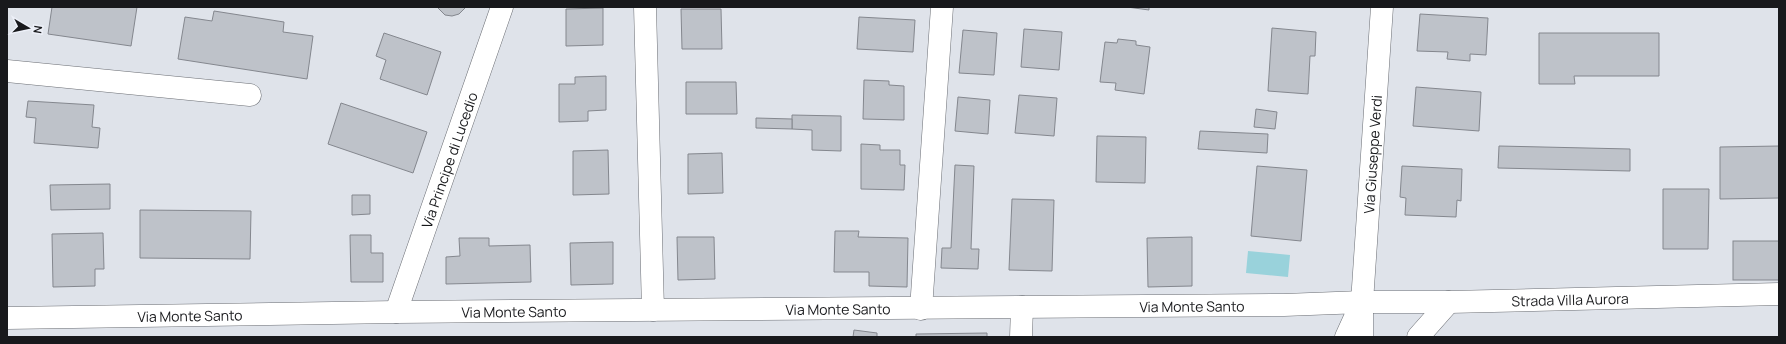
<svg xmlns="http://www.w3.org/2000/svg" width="1786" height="344" font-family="Manrope,sans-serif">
<rect width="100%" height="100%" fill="#dfe3ea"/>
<polygon fill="#99d2db" points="1248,251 1290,255 1288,277 1246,273"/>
<g fill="#bec2c9" stroke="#84878e">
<polygon points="52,7 137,7 131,46 48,34"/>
<polygon points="437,7 466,7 459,14 452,16 445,15"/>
<polygon points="1127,7 1149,7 1149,10"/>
<polygon points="603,8 603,45 566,46 566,9"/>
<polygon points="681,9 721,9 722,49 682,49"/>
<polygon points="214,11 284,22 283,32 313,36 307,79 178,59 185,17 212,21"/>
<polygon points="1420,14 1488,18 1486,55 1470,54 1470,61 1447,59 1448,52 1417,51"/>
<polygon points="859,17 915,20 913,52 857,49"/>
<polygon points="1272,28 1316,32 1315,56 1310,56 1308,94 1268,91"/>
<polygon points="1024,29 1062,32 1059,70 1021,67"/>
<polygon points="963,30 997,33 994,75 959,73"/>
<polygon points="384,33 441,52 427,95 380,79 386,60 376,56"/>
<polygon points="1539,33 1659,33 1659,76 1574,76 1575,84 1539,84"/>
<polygon points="1118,39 1136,41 1136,45 1150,47 1144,94 1115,90 1116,83 1100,82 1105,42 1117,43"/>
<polygon points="606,76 606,110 588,111 588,121 559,122 559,84 575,84 575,77"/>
<polygon points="864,80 889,81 889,85 904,86 904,120 863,119"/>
<polygon points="686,82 736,82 737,114 686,114"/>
<polygon points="1416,87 1481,92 1479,131 1413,126"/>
<polygon points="1019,95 1057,98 1054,136 1015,133"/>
<polygon points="958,97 990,100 988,134 955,131"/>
<polygon points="28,101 94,105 92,127 100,128 98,148 34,143 36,118 26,117"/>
<polygon points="341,103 427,132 413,173 328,144"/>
<polygon points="1256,109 1277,112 1275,129 1254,127"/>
<polygon points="792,115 841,116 841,151 812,150 812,130 792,129"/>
<polygon points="756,118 792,119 792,129 756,128"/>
<polygon points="1200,131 1268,134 1267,153 1198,149"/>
<polygon points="1097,136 1146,137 1145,183 1096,182"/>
<polygon points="861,144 880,145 880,150 900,150 900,165 905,165 904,190 861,189"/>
<polygon points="1499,146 1630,149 1630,171 1498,168"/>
<polygon points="1779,146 1779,198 1720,199 1720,147"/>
<polygon points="608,150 609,194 573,195 573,151"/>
<polygon points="722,153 723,193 688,194 688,154"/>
<polygon points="955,165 974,166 971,249 979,249 978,269 941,268 942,248 951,248"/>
<polygon points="1257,166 1307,170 1301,241 1251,236"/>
<polygon points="1402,166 1462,169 1461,201 1457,200 1456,217 1405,215 1406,198 1400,197"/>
<polygon points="110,184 110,209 51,210 50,185"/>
<polygon points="1663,189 1709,189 1708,249 1663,249"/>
<polygon points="352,195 370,195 370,214 352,215"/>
<polygon points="1012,199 1054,200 1052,271 1009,270"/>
<polygon points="140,210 251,211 250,259 140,258"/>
<polygon points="835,231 859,231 858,237 908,238 907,287 869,286 869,272 834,272"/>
<polygon points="103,233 104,269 95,269 95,286 53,287 52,234"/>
<polygon points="350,235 371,235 371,253 383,253 383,282 351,282"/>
<polygon points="677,237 714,237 715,279 678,280"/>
<polygon points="1192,237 1192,286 1148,287 1147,238"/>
<polygon points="459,238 489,238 489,246 530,245 531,282 446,284 446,257 460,256"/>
<rect x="1733" y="241" width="46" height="39"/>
<polygon points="613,242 613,284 571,285 570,243"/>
<polygon points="854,330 877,333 877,337 853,337"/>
<polygon points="987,333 987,337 916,337 916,334"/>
</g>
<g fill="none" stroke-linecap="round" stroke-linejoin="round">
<g stroke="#6b6e74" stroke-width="23">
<g id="minor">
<polyline points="645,7 653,310"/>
<polyline points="7,71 250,95"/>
<polyline points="921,309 942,7"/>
<path id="s1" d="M 396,312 L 502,7"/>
<path id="s2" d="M 7,318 L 396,312 L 1284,305 L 1362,302 L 1346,337"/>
<polyline points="1021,337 1022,307"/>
</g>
</g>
<g stroke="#6b6e74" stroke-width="23">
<g id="tertiary">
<path id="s3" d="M 1362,302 L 1449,302 L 1779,294"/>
<path id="s4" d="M 1362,337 L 1362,302 L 1382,7"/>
<polyline points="1418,337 1449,302"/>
</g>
</g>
<use href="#minor" stroke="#fff" stroke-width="22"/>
<use href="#tertiary" stroke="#fff" stroke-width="22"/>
</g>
<g text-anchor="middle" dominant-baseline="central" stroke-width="3" stroke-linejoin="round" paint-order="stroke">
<g font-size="14" fill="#18191c" stroke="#edf0f8">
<text stroke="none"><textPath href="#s4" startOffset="183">Via Giuseppe Verdi</textPath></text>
<text stroke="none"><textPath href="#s1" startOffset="161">Via Principe di Lucedio</textPath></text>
<text stroke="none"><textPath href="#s3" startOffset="208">Strada Villa Aurora</textPath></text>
<text stroke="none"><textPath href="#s2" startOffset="1185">Via Monte Santo</textPath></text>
<text stroke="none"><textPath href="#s2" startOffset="831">Via Monte Santo</textPath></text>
<text stroke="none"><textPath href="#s2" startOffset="507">Via Monte Santo</textPath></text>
<text stroke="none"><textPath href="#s2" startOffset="183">Via Monte Santo</textPath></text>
</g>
</g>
<rect width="1786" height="344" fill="none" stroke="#18191c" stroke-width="16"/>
<g transform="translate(28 28) rotate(99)" stroke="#edf0f8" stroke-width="3" paint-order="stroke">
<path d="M0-3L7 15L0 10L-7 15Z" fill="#18191c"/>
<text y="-6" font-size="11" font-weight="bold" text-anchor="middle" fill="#18191c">N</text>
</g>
</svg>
